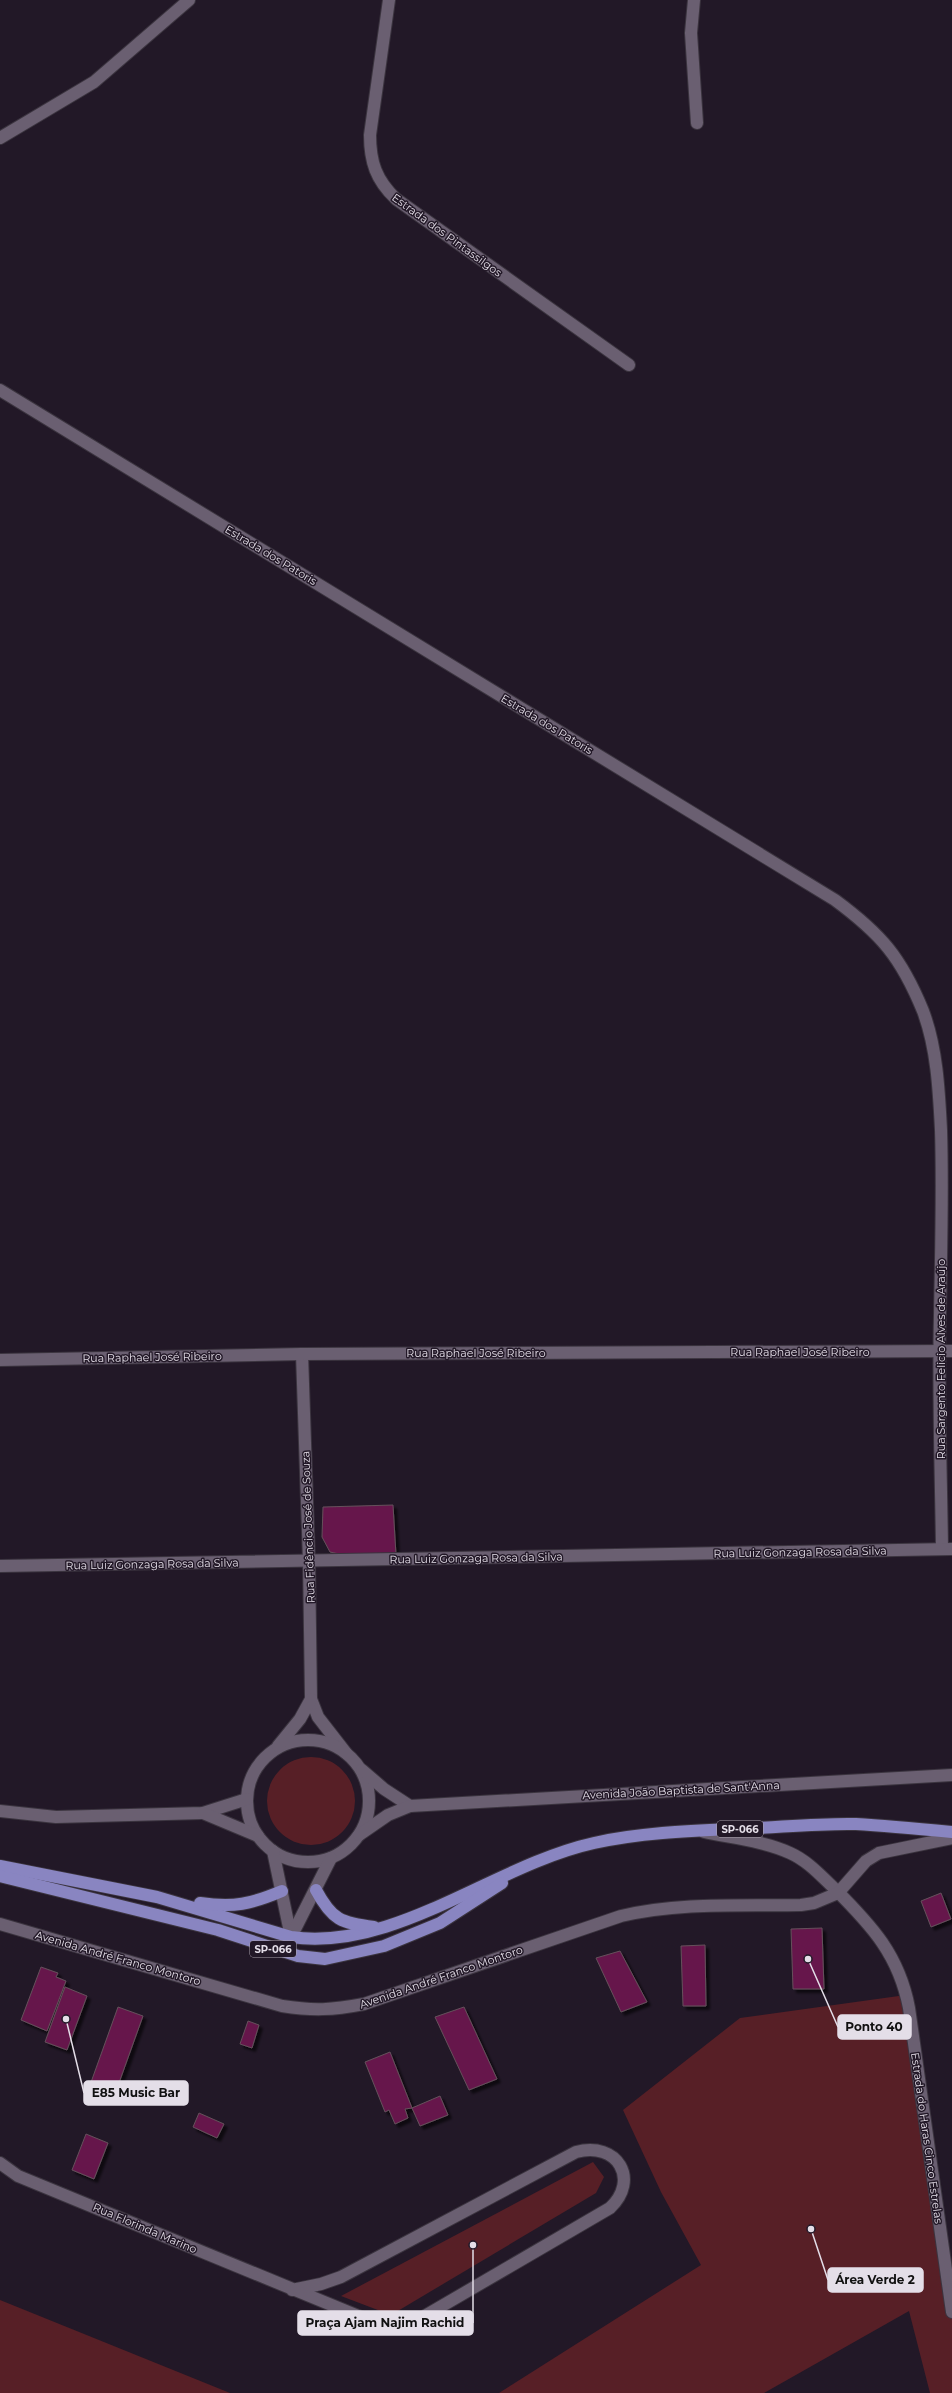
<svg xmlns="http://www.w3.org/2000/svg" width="952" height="2393" font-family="Montserrat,sans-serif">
<defs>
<filter id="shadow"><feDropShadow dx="3.5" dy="3.5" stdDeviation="1" flood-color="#0009"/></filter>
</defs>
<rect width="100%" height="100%" fill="#221827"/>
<g fill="#571f26">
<circle cx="311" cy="1801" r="44"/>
<polygon points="906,1995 952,2312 952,2393 930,2393 909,2311 764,2393 499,2393 701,2265 661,2192 623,2110 740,2018"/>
<polygon points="593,2162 604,2177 596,2193 391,2315 341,2296"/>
<polygon points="0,2300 230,2393 0,2393"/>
</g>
<g fill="#66194c" stroke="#65505b" filter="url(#shadow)">
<polygon points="393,1505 396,1555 348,1556 330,1552 322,1537 323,1507"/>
<polygon points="941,1893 951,1919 931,1927 921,1901"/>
<polygon points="822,1928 824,1989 793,1989 791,1929"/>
<polygon points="705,1945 706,2006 683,2006 681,1946"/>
<polygon points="620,1951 647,2002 621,2012 596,1958"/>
<polygon points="41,1967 58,1973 56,1977 66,1981 47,2031 21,2020"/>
<polygon points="65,1987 87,1996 67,2050 45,2042"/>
<polygon points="118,2007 143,2016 115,2094 90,2085"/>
<polygon points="464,2007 497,2079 469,2090 435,2017"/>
<polygon points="248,2021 259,2025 252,2048 240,2044"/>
<polygon points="390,2052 412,2108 405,2109 408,2118 395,2124 389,2110 385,2112 365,2062"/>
<polygon points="440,2096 448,2115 420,2126 412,2108"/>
<polygon points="199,2113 224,2124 217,2138 193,2127"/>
<polygon points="86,2134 108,2143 94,2179 72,2170"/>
</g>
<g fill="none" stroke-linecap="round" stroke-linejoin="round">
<g stroke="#3b343f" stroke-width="14">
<g id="street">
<path d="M 389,0 L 370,135 C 370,162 376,180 396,199 L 629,365"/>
<polyline points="694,0 691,33 697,123"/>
<polyline points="0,138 94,82 189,0"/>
<path d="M 0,390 L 835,900 C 881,934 901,957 923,1011 C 937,1048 939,1091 941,1130 C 943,1192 941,1253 940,1315 C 938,1393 941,1471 942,1549"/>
<polyline points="302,1354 309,1561 311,1699 318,1717 346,1753"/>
<polyline points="0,1360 302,1354 952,1351"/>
<polyline points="0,1566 952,1549"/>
<circle cx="308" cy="1801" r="61"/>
<polyline points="278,1746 300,1719 311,1699"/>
<polyline points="362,1770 384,1789 410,1806"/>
<polyline points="0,1811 56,1817 203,1813 247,1799"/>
<polyline points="203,1813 258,1836"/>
<path d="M 704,1832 C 732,1838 764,1841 790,1853 C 808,1861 821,1876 835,1889 C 872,1926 899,1955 909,2008 L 952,2312"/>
<polyline points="359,1835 388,1815 410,1806 952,1775"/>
<polyline points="273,1851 291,1937"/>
<path d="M 0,1924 L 282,2006 C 314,2011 332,2010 364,2004 L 621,1916 C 679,1902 742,1906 801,1905 L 814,1903 L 838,1893 L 866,1861 L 879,1853 L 952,1838"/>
<polyline points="291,1937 331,1858"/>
<path d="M 0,2163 L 18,2176 L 385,2327 L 411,2324 L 610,2208 C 640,2180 618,2141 576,2152 L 341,2277 L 321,2284 L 292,2290"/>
</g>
</g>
<g stroke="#3b343f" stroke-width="14">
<g id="primary">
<path d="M 0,1866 L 157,1897 L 291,1937 C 395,1952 494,1865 594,1843 C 639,1833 687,1831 733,1829 C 774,1828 816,1823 856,1824 C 888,1826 920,1829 952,1832"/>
<polyline points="0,1876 218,1930 298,1956 325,1959 384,1946 440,1923 502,1883"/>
<path d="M 316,1890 C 332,1920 341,1923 374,1927"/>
<path d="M 200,1903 C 234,1908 251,1904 282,1891"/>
</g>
</g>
<use href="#street" stroke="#6a5f71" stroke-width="12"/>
<use href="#primary" stroke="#8985c1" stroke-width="12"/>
</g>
<g text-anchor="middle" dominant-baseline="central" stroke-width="3" stroke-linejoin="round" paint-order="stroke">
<g fill="#221827" stroke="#aaa3ae" stroke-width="1">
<rect x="717" y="1821" width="46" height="16" rx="3"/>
<rect x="250" y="1941" width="46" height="16" rx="3"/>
</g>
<g font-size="10" font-weight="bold" fill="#e4dee8">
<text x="740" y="1829">SP-066</text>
<text x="273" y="1949">SP-066</text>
</g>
<g font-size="11" fill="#e4dee8" stroke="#221827">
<text transform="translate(447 235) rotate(36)">Estrada dos Pintassilgos</text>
<text transform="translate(271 555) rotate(31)">Estrada dos Patoris</text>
<text transform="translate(547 724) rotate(31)">Estrada dos Patoris</text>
<text x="800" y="1352">Rua Raphael José Ribeiro</text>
<text x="476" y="1353">Rua Raphael José Ribeiro</text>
<text transform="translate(152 1357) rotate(-1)">Rua Raphael José Ribeiro</text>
<text transform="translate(941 1359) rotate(-90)">Rua Sargento Felicio Alves de Araújo</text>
<text transform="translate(308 1527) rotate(-92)">Rua Fidêncio José de Souza</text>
<text transform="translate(800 1552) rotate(-1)">Rua Luiz Gonzaga Rosa da Silva</text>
<text transform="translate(476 1558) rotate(-1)">Rua Luiz Gonzaga Rosa da Silva</text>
<text transform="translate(152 1564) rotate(-1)">Rua Luiz Gonzaga Rosa da Silva</text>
<text transform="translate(681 1790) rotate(-3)">Avenida João Baptista de Sant'Anna</text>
<text transform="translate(118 1958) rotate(16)">Avenida André Franco Montoro</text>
<text transform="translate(441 1977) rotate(-19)">Avenida André Franco Montoro</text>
<text transform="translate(927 2138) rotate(82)">Estrada do Haras Cinco Estrelas</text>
<text transform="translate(145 2228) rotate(23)">Rua Florinda Marino</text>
</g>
</g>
<path fill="none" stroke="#e4dee8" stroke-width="1.5" d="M808 1959L838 2027M66 2019L84 2093M811 2229L828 2280M473 2245L473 2323"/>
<g fill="#e4dee8" stroke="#221827" stroke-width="1.5">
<circle cx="808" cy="1959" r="4"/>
<circle cx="66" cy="2019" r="4"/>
<circle cx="811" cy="2229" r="4"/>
<circle cx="473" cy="2245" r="4"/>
</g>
<g fill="#e4dee8" stroke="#e4dee8" stroke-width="1.5">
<rect x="838" y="2015" width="73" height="24" rx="4"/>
<rect x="84" y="2081" width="104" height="24" rx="4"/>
<rect x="828" y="2268" width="95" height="24" rx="4"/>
<rect x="298" y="2311" width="175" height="24" rx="4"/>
</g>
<g font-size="12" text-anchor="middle" font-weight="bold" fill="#111">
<text x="874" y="2031">Ponto 40</text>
<text x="136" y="2097">E85 Music Bar</text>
<text x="875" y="2284">Área Verde 2</text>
<text x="385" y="2327">Praça Ajam Najim Rachid</text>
</g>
</svg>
